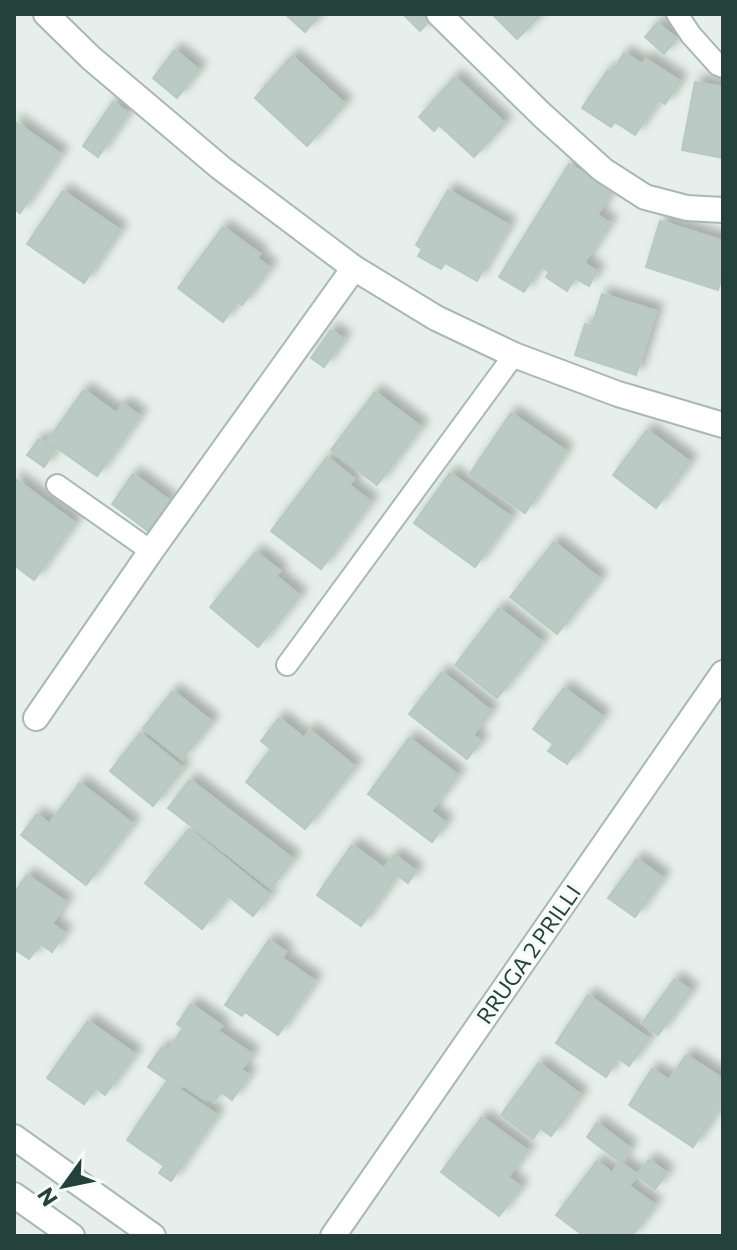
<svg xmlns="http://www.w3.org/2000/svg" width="737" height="1250" font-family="Commissioner,sans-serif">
<defs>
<filter id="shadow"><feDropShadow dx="7" dy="-7" stdDeviation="4" flood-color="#0004"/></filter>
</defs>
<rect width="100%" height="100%" fill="#e6efeb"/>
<g fill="#bbcac4" stroke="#b8c9c2" stroke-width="2" filter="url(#shadow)">
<polygon points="285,14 321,14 305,32"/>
<polygon points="403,14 429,14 433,17 420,31"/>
<polygon points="492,14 542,14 517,39"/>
<polygon points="657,23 677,39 664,54 645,37"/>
<polygon points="175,50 199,70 177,98 153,78"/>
<polygon points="624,53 642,64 646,59 680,81 665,104 659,100 635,135 615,122 611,127 582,108 608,70 612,73"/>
<polygon points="292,56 345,104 307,146 255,98"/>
<polygon points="455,77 505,123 474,157 439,125 434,131 419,117"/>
<polygon points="695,82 723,87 723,158 682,150"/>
<polygon points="113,102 128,113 98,157 83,146"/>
<polygon points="14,121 61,154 20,213 14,209"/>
<polygon points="569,164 612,191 597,215 610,223 584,263 597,271 589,286 575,278 567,291 546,277 549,272 541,266 524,292 499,277"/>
<polygon points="448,190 509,225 477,281 445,263 441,269 418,256 422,249 416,245"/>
<polygon points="63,191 120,230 84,283 27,244"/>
<polygon points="660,221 723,241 723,273 718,290 646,267"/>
<polygon points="223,227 260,254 257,258 270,268 242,305 238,302 223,322 178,288"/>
<polygon points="602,294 656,311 636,375 575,355 585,324 592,326"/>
<polygon points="331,330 344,339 324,367 311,358"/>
<polygon points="84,390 116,413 123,404 140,416 97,476 47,441"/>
<polygon points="375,392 421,427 377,485 331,450"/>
<polygon points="511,413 566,451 525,513 469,475"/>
<polygon points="647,430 690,462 656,508 613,475"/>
<polygon points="39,439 55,451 44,467 27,455"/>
<polygon points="327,457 354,479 349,485 371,502 321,569 271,531"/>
<polygon points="450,473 511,517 475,567 414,523"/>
<polygon points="133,474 170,501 148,531 112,504"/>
<polygon points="14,478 75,523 34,580 14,565"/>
<polygon points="554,542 600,579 557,634 510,597"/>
<polygon points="256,552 280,571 276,576 300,596 258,647 210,607"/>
<polygon points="499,608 542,642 497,698 455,665"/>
<polygon points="442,672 491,711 473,735 481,741 467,759 409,714"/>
<polygon points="564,688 603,717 567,764 548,751 553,744 533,729"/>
<polygon points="173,691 212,722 182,759 143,728"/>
<polygon points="279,718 304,738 310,730 355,767 305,829 246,782 271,749 261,741"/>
<polygon points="140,733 183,768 153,806 110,771"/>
<polygon points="409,738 458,775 431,811 446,823 432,842 368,794"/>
<polygon points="190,780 293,859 271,888 168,808"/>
<polygon points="80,783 133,824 86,885 21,835 37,814 49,824"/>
<polygon points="189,829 270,895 253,916 228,896 202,929 145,883"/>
<polygon points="352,845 384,868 394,855 416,871 408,883 397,875 361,926 317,895"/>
<polygon points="637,859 663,878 635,917 608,898"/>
<polygon points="27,875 66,902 52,924 65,933 52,952 41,944 29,959 14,949 14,893"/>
<polygon points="269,940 286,952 282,958 315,981 278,1035 245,1012 242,1016 225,1005"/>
<polygon points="675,979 691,991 658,1035 642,1023"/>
<polygon points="588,995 649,1039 629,1066 618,1058 606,1077 556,1043"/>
<polygon points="191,1004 222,1026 218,1031 252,1054 241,1070 249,1075 232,1100 221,1092 214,1102 207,1097 206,1100 183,1085 180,1089 148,1067 162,1047 168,1051 183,1028 177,1024"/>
<polygon points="88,1021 135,1054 105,1095 96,1088 84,1104 47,1078"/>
<polygon points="686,1055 723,1079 723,1102 693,1147 629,1105 652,1069 669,1080"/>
<polygon points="539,1063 581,1095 551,1136 540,1128 533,1139 501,1115"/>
<polygon points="167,1081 217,1115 171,1181 159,1173 164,1166 127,1140"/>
<polygon points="482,1117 528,1151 508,1177 521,1187 499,1216 441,1172"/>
<polygon points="597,1123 630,1148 620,1162 587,1137"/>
<polygon points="649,1160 667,1173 655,1189 637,1176"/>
<polygon points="597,1161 612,1173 620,1162 638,1175 629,1186 655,1205 632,1236 584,1236 556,1215"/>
</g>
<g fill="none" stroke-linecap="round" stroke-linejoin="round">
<g stroke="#a8b8b2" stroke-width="24">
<g id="service">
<polyline points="677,14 691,35 718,65 723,67"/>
<polyline points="57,485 151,551"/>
<polyline points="287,665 514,355"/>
</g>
</g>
<g stroke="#a8b8b2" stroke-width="28">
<g id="minor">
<polyline points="46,14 91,58 221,168 354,268 436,318 514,355 618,394 723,425"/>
<polyline points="439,14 542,115 603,170 645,197 687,208 723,210"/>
<polyline points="36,718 151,551 354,268"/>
</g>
</g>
<g stroke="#a8b8b2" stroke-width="28">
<g id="tertiary">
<polyline points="14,1137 153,1236"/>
<polyline points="14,1195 72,1236"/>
<polyline points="333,1236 723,673"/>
</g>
</g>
<use href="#service" stroke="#fff" stroke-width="20"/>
<use href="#minor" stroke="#fff" stroke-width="24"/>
<use href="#tertiary" stroke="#fff" stroke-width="24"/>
</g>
<g text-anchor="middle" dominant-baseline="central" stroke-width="7" stroke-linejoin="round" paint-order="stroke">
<g font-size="22" fill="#24423a" stroke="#f7fbf9">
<text transform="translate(528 954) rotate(-55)">RRUGA 2 PRILLI</text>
</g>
</g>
<rect width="737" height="1250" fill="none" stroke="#24423a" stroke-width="32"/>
<g transform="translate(64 1186) rotate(237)" stroke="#f7fbf9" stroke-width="6" paint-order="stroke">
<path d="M0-6L14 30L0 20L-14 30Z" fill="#24423a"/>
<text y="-12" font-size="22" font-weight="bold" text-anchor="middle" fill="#24423a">N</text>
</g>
</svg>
